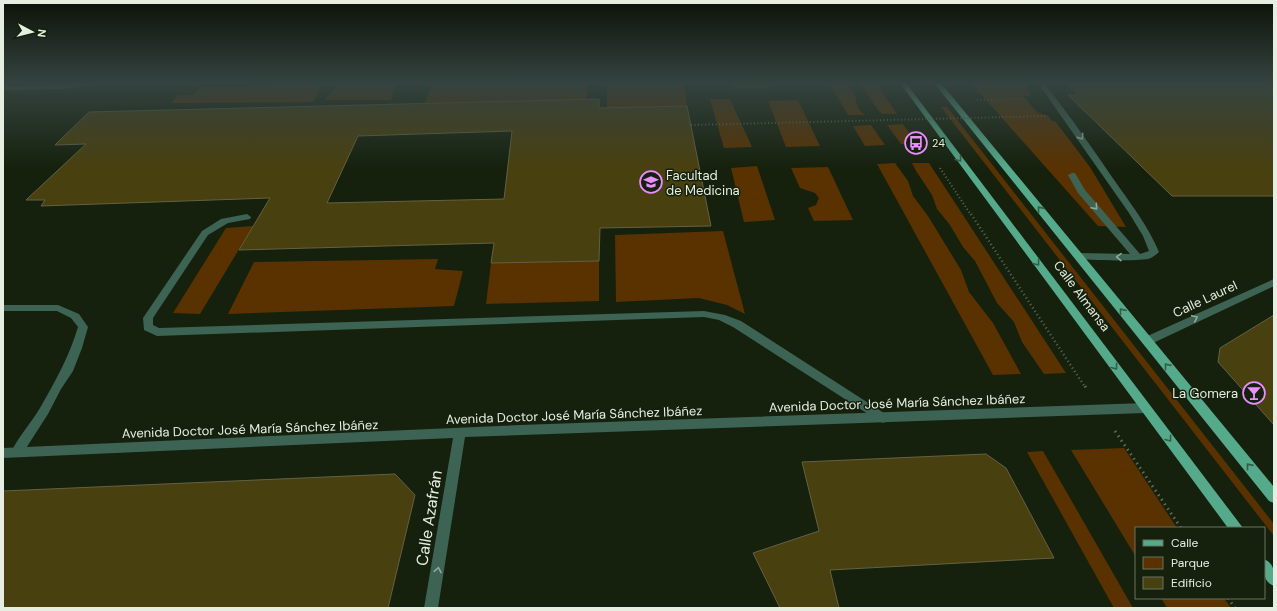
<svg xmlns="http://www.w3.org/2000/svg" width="1277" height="611" font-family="'DM Sans',sans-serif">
<rect width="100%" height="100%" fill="#15210c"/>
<g fill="#593200">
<polygon points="432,83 587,83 587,99 425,103"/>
<polygon points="607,83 684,83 687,106 607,108"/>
<polygon points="744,83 761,83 772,88 731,89 737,84"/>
<path d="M 829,83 L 847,83 C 860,96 852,105 865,115 L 848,115 Z"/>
<path d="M 859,83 L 876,83 L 897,114 L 882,114 C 871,104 869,93 859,83 Z"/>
<polygon points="971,83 1025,83 1031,96 1023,96 1037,112 1048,116 1052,121 1055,121 1090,167 1126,227 1098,226"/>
<polygon points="396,84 391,100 325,100 337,85"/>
<polygon points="322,85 313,102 171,103 178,95 194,95 200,87"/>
<polygon points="710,99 730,99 752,147 724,148"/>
<polygon points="798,100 820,146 786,147 768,101"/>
<polygon points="941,107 947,107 1274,524 1274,536"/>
<polygon points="903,124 917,144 901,144 887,125"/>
<polygon points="871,125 885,145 865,146 853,126"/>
<polygon points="895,163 908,181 913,196 928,216 961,270 969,292 993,323 1021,374 993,375 877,164"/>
<polygon points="912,163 929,163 1066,373 1044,374 1022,342 1014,322 997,303 975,261 963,247 950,225 937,209 932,195 916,171"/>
<polygon points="757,166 775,220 744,222 731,168"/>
<polygon points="828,167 853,220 814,221 808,208 816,205 819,198 815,193 800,188 791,168"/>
<polygon points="253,226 200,314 173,313 226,228"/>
<polygon points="723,231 745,314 727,305 699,298 616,302 615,235"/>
<polygon points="438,259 435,269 463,271 454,306 228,314 254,262"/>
<polygon points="599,261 599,301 486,304 491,263"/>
<polygon points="1124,448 1177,528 1136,528 1136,557 1071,450"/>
<polygon points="1043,451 1133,608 1114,608 1027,452"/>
<polygon points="1161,598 1224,598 1231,608 1167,608"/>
</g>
<g fill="#49400f" stroke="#656045" fill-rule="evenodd">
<polygon points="1066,83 1274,83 1274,196 1172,196 1068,95 1079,95"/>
<path d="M 599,99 L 599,108 L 687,106 L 711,226 L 600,228 L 599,261 L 491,263 L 494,243 L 239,250 L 270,198 L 41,206 L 45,200 L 26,200 L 86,144 L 55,145 L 89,112 ZM 512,131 L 504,199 L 327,203 L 358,136 Z"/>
<polygon points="1274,315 1274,425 1218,362 1220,348"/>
<polygon points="986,454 1006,468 1054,558 830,570 839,608 780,608 753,553 819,531 802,462"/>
<polygon points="395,474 415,495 388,608 3,608 3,491"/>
</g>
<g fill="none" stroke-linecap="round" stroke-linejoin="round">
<g stroke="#5f6a57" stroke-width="2" stroke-dasharray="1 2.5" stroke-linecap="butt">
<polyline points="977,100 1026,99"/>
<polyline points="940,168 971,215"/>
</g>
<polyline stroke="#5f6a57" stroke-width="2.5" stroke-dasharray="1 3" stroke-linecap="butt" points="971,214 1085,387"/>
<g stroke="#5f6a57" stroke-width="3" stroke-dasharray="1.5 4" stroke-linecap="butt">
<polyline points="1085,386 1086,388"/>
<polyline points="1115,431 1181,528"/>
<polyline points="1228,598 1235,608"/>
</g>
<g fill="#3c6354" fill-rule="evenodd">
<polygon points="79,83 99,83 96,85 63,89 3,90 3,86 63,85"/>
<path d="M 1038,83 L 1044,83 C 1071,117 1095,152 1119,187 C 1134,208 1149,228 1159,252 C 1156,255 1152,258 1148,259 C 1138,261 1086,261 1076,258 L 1074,256 L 1079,253 L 1130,254 L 1078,193 L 1068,175 L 1072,173 L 1075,173 L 1085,190 L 1140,254 L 1149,251 L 1143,236 L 1129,213 Z"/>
<polygon points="247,214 251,217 250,219 228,223 208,235 153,318 153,325 159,328 704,311 725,315 741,321 887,415 889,418 887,421 883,423 879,421 733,327 719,320 704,317 157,336 144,330 143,318 202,231 221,219"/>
<path d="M 3,305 L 58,305 L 79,314 L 88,327 L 82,348 L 73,371 L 61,389 L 48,414 L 21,456 L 17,457 L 13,456 L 11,452 C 19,436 31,423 40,408 C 55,382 69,357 78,327 L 71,318 L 57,311 L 3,311 Z"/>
</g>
<g fill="#3c6354" fill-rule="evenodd">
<polygon points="1274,279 1274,286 1151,344 1143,344 1142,341 1143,338"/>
<polygon points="1145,403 1149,405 1151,408 1149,411 1145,413 465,437 438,608 424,608 453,438 3,458 3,448 520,425"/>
</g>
<g fill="#55aa8c" fill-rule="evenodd">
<polygon points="900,83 906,83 1243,528 1228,528"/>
<polygon points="934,83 941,83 1274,487 1274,503 1269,501"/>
<path d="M 1264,559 C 1276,564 1274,575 1274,586 C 1262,581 1264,571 1264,559 Z"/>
</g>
<polyline stroke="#5f6a57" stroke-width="2" stroke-dasharray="1 2.5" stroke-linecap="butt" points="691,125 1048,116"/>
</g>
<defs><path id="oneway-chevron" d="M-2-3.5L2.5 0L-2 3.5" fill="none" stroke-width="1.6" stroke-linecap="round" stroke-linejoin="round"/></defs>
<g stroke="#90a89a">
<use href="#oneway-chevron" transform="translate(1081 137) rotate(55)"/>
<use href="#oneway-chevron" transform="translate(1095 207) rotate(49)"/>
<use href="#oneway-chevron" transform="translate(1119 257) rotate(-179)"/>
<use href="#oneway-chevron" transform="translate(1195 318) rotate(-25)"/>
<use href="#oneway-chevron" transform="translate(438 570) rotate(-80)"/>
</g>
<g stroke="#325f46">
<use href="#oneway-chevron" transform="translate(959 159) rotate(53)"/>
<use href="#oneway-chevron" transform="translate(1040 209) rotate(-129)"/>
<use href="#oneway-chevron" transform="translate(1037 263) rotate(53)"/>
<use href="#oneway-chevron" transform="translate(1122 311) rotate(-129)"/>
<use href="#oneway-chevron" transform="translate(1167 366) rotate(-129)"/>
<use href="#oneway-chevron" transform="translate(1115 367) rotate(53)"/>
<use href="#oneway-chevron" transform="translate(1169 439) rotate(53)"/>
<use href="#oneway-chevron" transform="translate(1249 466) rotate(-129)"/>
</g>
<linearGradient id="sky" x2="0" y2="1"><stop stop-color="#0c1207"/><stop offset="0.49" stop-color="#354340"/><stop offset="1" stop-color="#354340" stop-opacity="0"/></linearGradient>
<rect width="1277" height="169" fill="url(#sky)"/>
<defs>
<g id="bus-ring" transform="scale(1.15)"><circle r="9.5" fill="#15210c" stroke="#e98efe" stroke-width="1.5"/><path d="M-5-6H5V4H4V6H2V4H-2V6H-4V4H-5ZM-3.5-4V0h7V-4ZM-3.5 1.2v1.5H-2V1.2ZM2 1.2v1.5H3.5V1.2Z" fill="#e98efe"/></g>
<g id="university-ring" transform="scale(1.15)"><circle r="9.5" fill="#15210c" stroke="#e98efe" stroke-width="1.5"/><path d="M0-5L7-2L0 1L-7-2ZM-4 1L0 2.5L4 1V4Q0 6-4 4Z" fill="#e98efe"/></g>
<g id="bar-ring" transform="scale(1.15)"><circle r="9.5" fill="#15210c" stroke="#e98efe" stroke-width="1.5"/><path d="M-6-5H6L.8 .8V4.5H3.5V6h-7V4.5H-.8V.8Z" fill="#e98efe"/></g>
</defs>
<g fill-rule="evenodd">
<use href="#bus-ring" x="916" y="143"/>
<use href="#university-ring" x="651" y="182"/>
<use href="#bar-ring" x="1254" y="393"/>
</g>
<g text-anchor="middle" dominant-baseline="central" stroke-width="3" stroke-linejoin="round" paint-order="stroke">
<g font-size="11" fill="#e5eee0" stroke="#15210c" text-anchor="start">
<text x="932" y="143">24</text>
</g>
<g font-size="13" fill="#e5eee0" stroke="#15210c" text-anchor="start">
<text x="666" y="175">Facultad<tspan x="666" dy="15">de Medicina</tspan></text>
<text x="1238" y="393" text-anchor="end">La Gomera</text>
</g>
<g font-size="13" fill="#e5eee0" stroke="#15210c">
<text transform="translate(1082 296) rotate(53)">Calle Almansa</text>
<text transform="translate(1205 299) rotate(-25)">Calle Laurel</text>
<text transform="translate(897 403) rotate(-2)">Avenida Doctor José María Sánchez Ibáñez</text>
<text transform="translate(574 415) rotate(-2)">Avenida Doctor José María Sánchez Ibáñez</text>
<text transform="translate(250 429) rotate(-2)">Avenida Doctor José María Sánchez Ibáñez</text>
</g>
<g font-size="16" fill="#e5eee0" stroke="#15210c">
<text transform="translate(429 518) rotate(-81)">Calle Azafrán</text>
</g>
</g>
<rect width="1277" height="611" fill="none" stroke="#e5eee0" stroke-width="8"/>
<rect x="1135" y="527" width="130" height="72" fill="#15210c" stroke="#687361"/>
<rect x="1143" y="540" width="20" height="6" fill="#55aa8c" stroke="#687361"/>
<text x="1171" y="547" font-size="12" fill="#e5eee0">Calle</text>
<rect x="1143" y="557" width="20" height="12" fill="#593200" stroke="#687361"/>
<text x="1171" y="567" font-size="12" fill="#e5eee0">Parque</text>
<rect x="1143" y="577" width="20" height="12" fill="#49400f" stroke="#687361"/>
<text x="1171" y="587" font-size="12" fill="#e5eee0">Edificio</text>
<g transform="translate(32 32) rotate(97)" stroke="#15210c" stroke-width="3" paint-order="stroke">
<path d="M0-3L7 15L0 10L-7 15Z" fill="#e5eee0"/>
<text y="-6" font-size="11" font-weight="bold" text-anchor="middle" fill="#e5eee0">N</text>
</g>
</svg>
